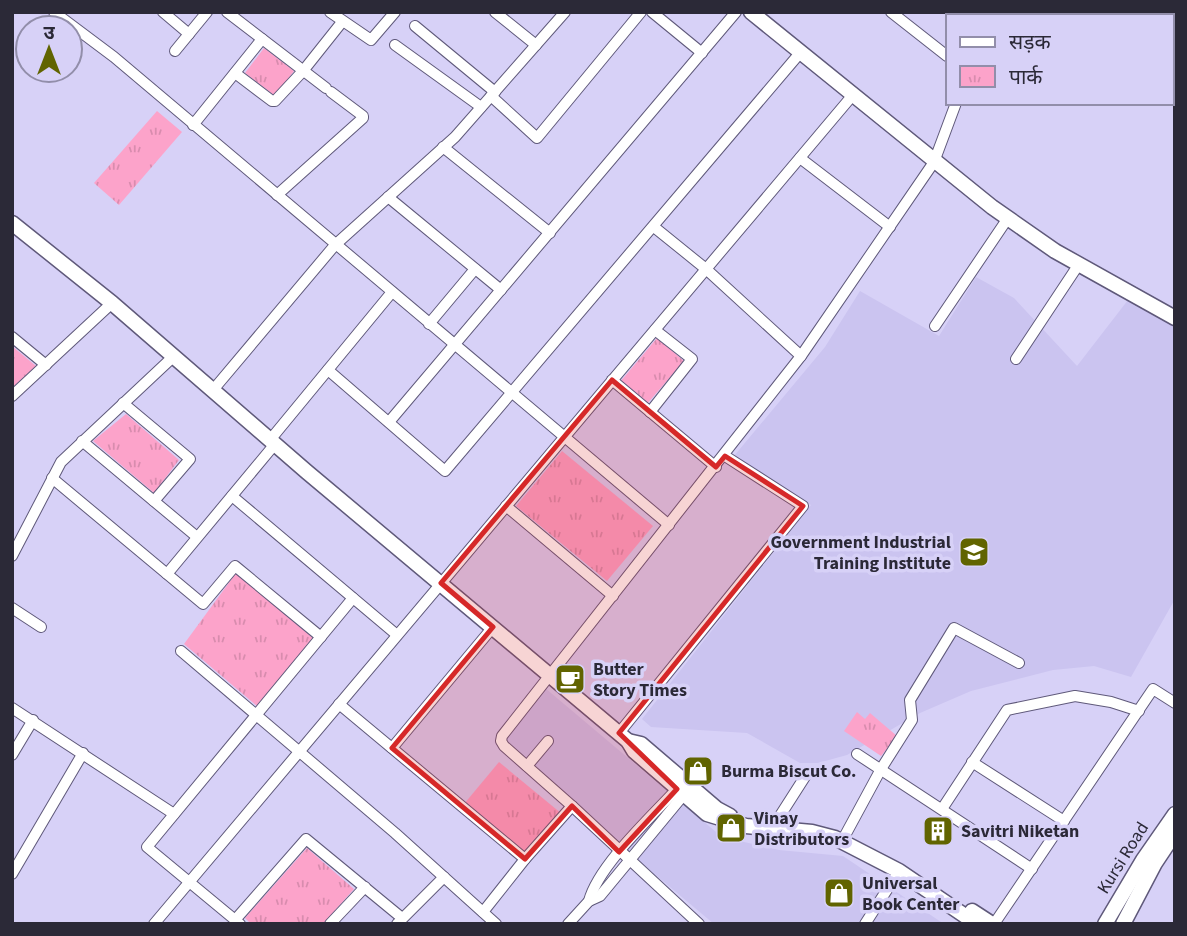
<svg xmlns="http://www.w3.org/2000/svg" width="1187" height="936" font-family="'Source Sans 3','Noto Sans Devanagari',sans-serif">
<defs>
<pattern id="park-tufts" width="24" height="20" patternUnits="userSpaceOnUse" patternTransform="scale(1.75)"><rect width="24" height="20" fill="#fca3ca"/><path d="M3 7l-1-3M5 7V3M7 7l1-3M15 17l-1-3M17 17v-4M19 17l1-3" fill="none" stroke="#d88cae"/></pattern>
</defs>
<rect width="100%" height="100%" fill="#d7d1f7"/>
<g fill="#cbc4f0">
<polygon points="976,277 1014,298 1077,366 1128,300 1175,326 1175,599 1131,677 1094,666 1053,670 971,691 920,713 847,755 818,763 800,763 747,733 651,727 642,719 811,505 734,456 825,347 860,291 939,336"/>
<polygon points="545,688 722,837 779,850 843,856 944,924 714,924 501,745"/>
</g>
<g fill="url(#park-tufts)">
<polygon points="264,48 294,71 275,96 245,73"/>
<polygon points="157,111 182,132 119,205 94,183"/>
<polygon points="657,338 684,361 647,404 620,382"/>
<polygon points="12,346 36,366 12,388"/>
<polygon points="126,414 179,460 154,493 93,441"/>
<polygon points="562,451 653,526 607,581 516,506"/>
<polygon points="236,573 313,638 257,706 184,644"/>
<polygon points="857,712 865,719 870,713 897,736 881,756 844,731"/>
<polygon points="499,762 562,814 526,856 464,804"/>
<polygon points="307,848 354,889 323,924 251,924 245,918"/>
</g>
<g fill="none" stroke-linecap="round" stroke-linejoin="round">
<g stroke="#5f597a" stroke-width="12">
<g id="street">
<polyline points="54,12 114,57 669,525"/>
<polyline points="163,12 189,34"/>
<polyline points="227,12 326,88"/>
<polyline points="330,12 371,40 395,12"/>
<polyline points="495,12 536,45"/>
<polyline points="652,12 702,53"/>
<polyline points="891,12 947,56"/>
<polyline points="415,26 495,92"/>
<polyline points="395,45 481,107"/>
<polyline points="175,51 207,12"/>
<polyline points="235,73 272,101 275,101 303,71 342,22"/>
<polyline points="491,96 537,138 641,12"/>
<polyline points="193,125 262,39"/>
<polyline points="443,147 550,233"/>
<polyline points="800,158 890,227"/>
<polyline points="277,195 363,118 363,116 331,92"/>
<polyline points="388,197 501,290"/>
<polyline points="654,227 706,269 801,356"/>
<polyline points="429,324 475,269"/>
<polyline points="935,326 1008,218"/>
<polyline points="12,337 46,365"/>
<polyline points="1016,359 1079,264"/>
<polyline points="328,370 445,471 800,53"/>
<polyline points="612,380 716,467"/>
<polyline points="213,390 335,245 455,137 565,12"/>
<polyline points="12,396 112,303"/>
<polyline points="123,403 190,459 154,501"/>
<polyline points="650,412 692,359 655,330"/>
<polyline points="389,422 736,12"/>
<polyline points="270,440 392,292"/>
<polyline points="82,441 197,537"/>
<polyline points="52,478 203,604 235,566 321,637"/>
<polyline points="232,496 397,635"/>
<polyline points="506,506 613,596"/>
<polyline points="12,556 61,462 174,356"/>
<polyline points="167,574 275,444"/>
<polyline points="12,608 41,627"/>
<polyline points="181,651 395,833 496,924"/>
<polyline points="339,704 525,859"/>
<polyline points="12,708 174,814"/>
<polyline points="619,733 803,506 725,456"/>
<polyline points="392,748 493,627"/>
<polyline points="857,754 1032,869"/>
<polyline points="12,755 33,720"/>
<polyline points="972,762 1064,821"/>
<polyline points="527,766 548,741"/>
<polyline points="942,809 1007,710 1075,696 1111,702 1139,711"/>
<polyline points="776,822 808,772"/>
<polyline points="842,841 881,769 912,720 910,700 954,628 1019,663"/>
<polyline points="12,874 83,753"/>
<path d="M 589,901 C 598,866 651,817 677,789 L 683,787"/>
<polyline points="483,912 525,859 572,806"/>
<polyline points="235,920 306,839 402,918"/>
<polyline points="154,924 852,96"/>
<polyline points="240,924 147,847 353,598"/>
<polyline points="330,924 365,887"/>
<polyline points="397,924 444,877"/>
<polyline points="568,924 589,901 600,896 686,792"/>
<polyline points="699,924 572,806 504,746 501,741 502,736 801,356 934,162 956,103"/>
<polyline points="865,924 899,871"/>
<polyline points="994,924 1153,689 1175,703"/>
</g>
</g>
<g stroke="#5f597a" stroke-width="17">
<g id="secondary">
<polyline points="751,12 992,207 1055,251 1175,318"/>
<polyline points="12,223 112,303 307,472 628,741 634,751 707,814 746,826 812,832 835,838 899,871 977,924"/>
<polyline points="628,741 641,744 717,809 730,816"/>
<polyline points="972,911 992,924"/>
<polyline points="1105,924 1143,860 1175,814"/>
<polyline points="1123,924 1155,863 1175,833"/>
</g>
</g>
<use href="#street" stroke="#fff" stroke-width="10"/>
<use href="#secondary" stroke="#fff" stroke-width="14"/>
</g>
<path fill="#d62828" fill-opacity="0.2" stroke="#d62828" stroke-width="5" stroke-linejoin="round" d="M 612,380 L 716,467 L 725,456 L 803,506 L 619,733 L 677,789 L 619,852 L 572,806 L 525,859 L 392,748 L 493,627 L 441,583 Z"/>
<defs>
<g id="university-square" transform="scale(1.575)"><rect x="-9" y="-9" width="18" height="18" rx="4" fill="#616400" stroke="#d7d1f7"/><path d="M0-5L7-2L0 1L-7-2ZM-4 1L0 2.5L4 1V4Q0 6-4 4Z" fill="#fff"/></g>
<g id="cafe-square" transform="scale(1.575)"><rect x="-9" y="-9" width="18" height="18" rx="4" fill="#616400" stroke="#d7d1f7"/><path d="M-5.5-4.5H6V0H3Q3 3.5 0 3.5H-2.5Q-5.5 3.5-5.5 0ZM3-3.2v2h1.7v-2ZM-6 4.5H4V6H-6Z" fill="#fff"/></g>
<g id="shop-square" transform="scale(1.575)"><rect x="-9" y="-9" width="18" height="18" rx="4" fill="#616400" stroke="#d7d1f7"/><path d="M-5-2.5h2.3a2.7 3.5 0 0 1 5.4 0H5L5.5 6h-11ZM-1.5-2.5h3a1.5 2.3 0 0 0-3 0Z" fill="#fff"/></g>
<g id="building-square" transform="scale(1.575)"><rect x="-9" y="-9" width="18" height="18" rx="4" fill="#616400" stroke="#d7d1f7"/><path d="M-4-6H4V6H1V3H-1V6H-4ZM-2.5-4.3h1.7v1.8h-1.7ZM.8-4.3h1.7v1.8H.8ZM-2.5-1h1.7V.8h-1.7ZM.8-1h1.7V.8H.8Z" fill="#fff"/></g>
</defs>
<g fill-rule="evenodd">
<use href="#university-square" x="974" y="552"/>
<use href="#cafe-square" x="570" y="679"/>
<use href="#shop-square" x="698" y="771"/>
<use href="#shop-square" x="731" y="828"/>
<use href="#building-square" x="938" y="831"/>
<use href="#shop-square" x="839" y="893"/>
</g>
<g text-anchor="middle" dominant-baseline="central" stroke-width="7" stroke-linejoin="round" paint-order="stroke">
<g font-size="18" font-weight="bold" fill="#2b2937" stroke="#d7d1f7" text-anchor="start">
<text x="951" y="542" text-anchor="end">Government Industrial<tspan x="951" dy="21">Training Institute</tspan></text>
<text x="593" y="669">Butter<tspan x="593" dy="21">Story Times</tspan></text>
<text x="721" y="771">Burma Biscut Co.</text>
<text x="754" y="818">Vinay<tspan x="754" dy="21">Distributors</tspan></text>
<text x="961" y="831">Savitri Niketan</text>
<text x="862" y="883">Universal<tspan x="862" dy="21">Book Center</tspan></text>
</g>
<g font-size="18" fill="#2b2937" stroke="#d7d1f7">
<text transform="translate(1123 858) rotate(-58)">Kursi Road</text>
</g>
</g>
<rect width="1187" height="936" fill="none" stroke="#2b2937" stroke-width="28"/>
<rect x="946" y="14" width="228" height="91" fill="#d7d1f7" stroke="#928eaa" stroke-width="2"/>
<rect x="960" y="37" width="35" height="10" fill="#ffffff" stroke="#928eaa" stroke-width="2"/>
<text x="1009" y="49" font-size="21" fill="#2b2937">सड़क</text>
<rect x="960" y="66" width="35" height="21" fill="url(#park-tufts)" stroke="#928eaa" stroke-width="2"/>
<text x="1009" y="84" font-size="21" fill="#2b2937">पार्क</text>
<g transform="translate(49 49)"><circle r="33" fill="#d7d1f7" stroke="#928eaa" stroke-width="2"/>
<path d="M0-5L12 26L0 18L-12 26Z" fill="#616400"/>
<text y="-10" font-size="19" font-weight="bold" text-anchor="middle" fill="#2b2937">उ</text>
</g>
</svg>
